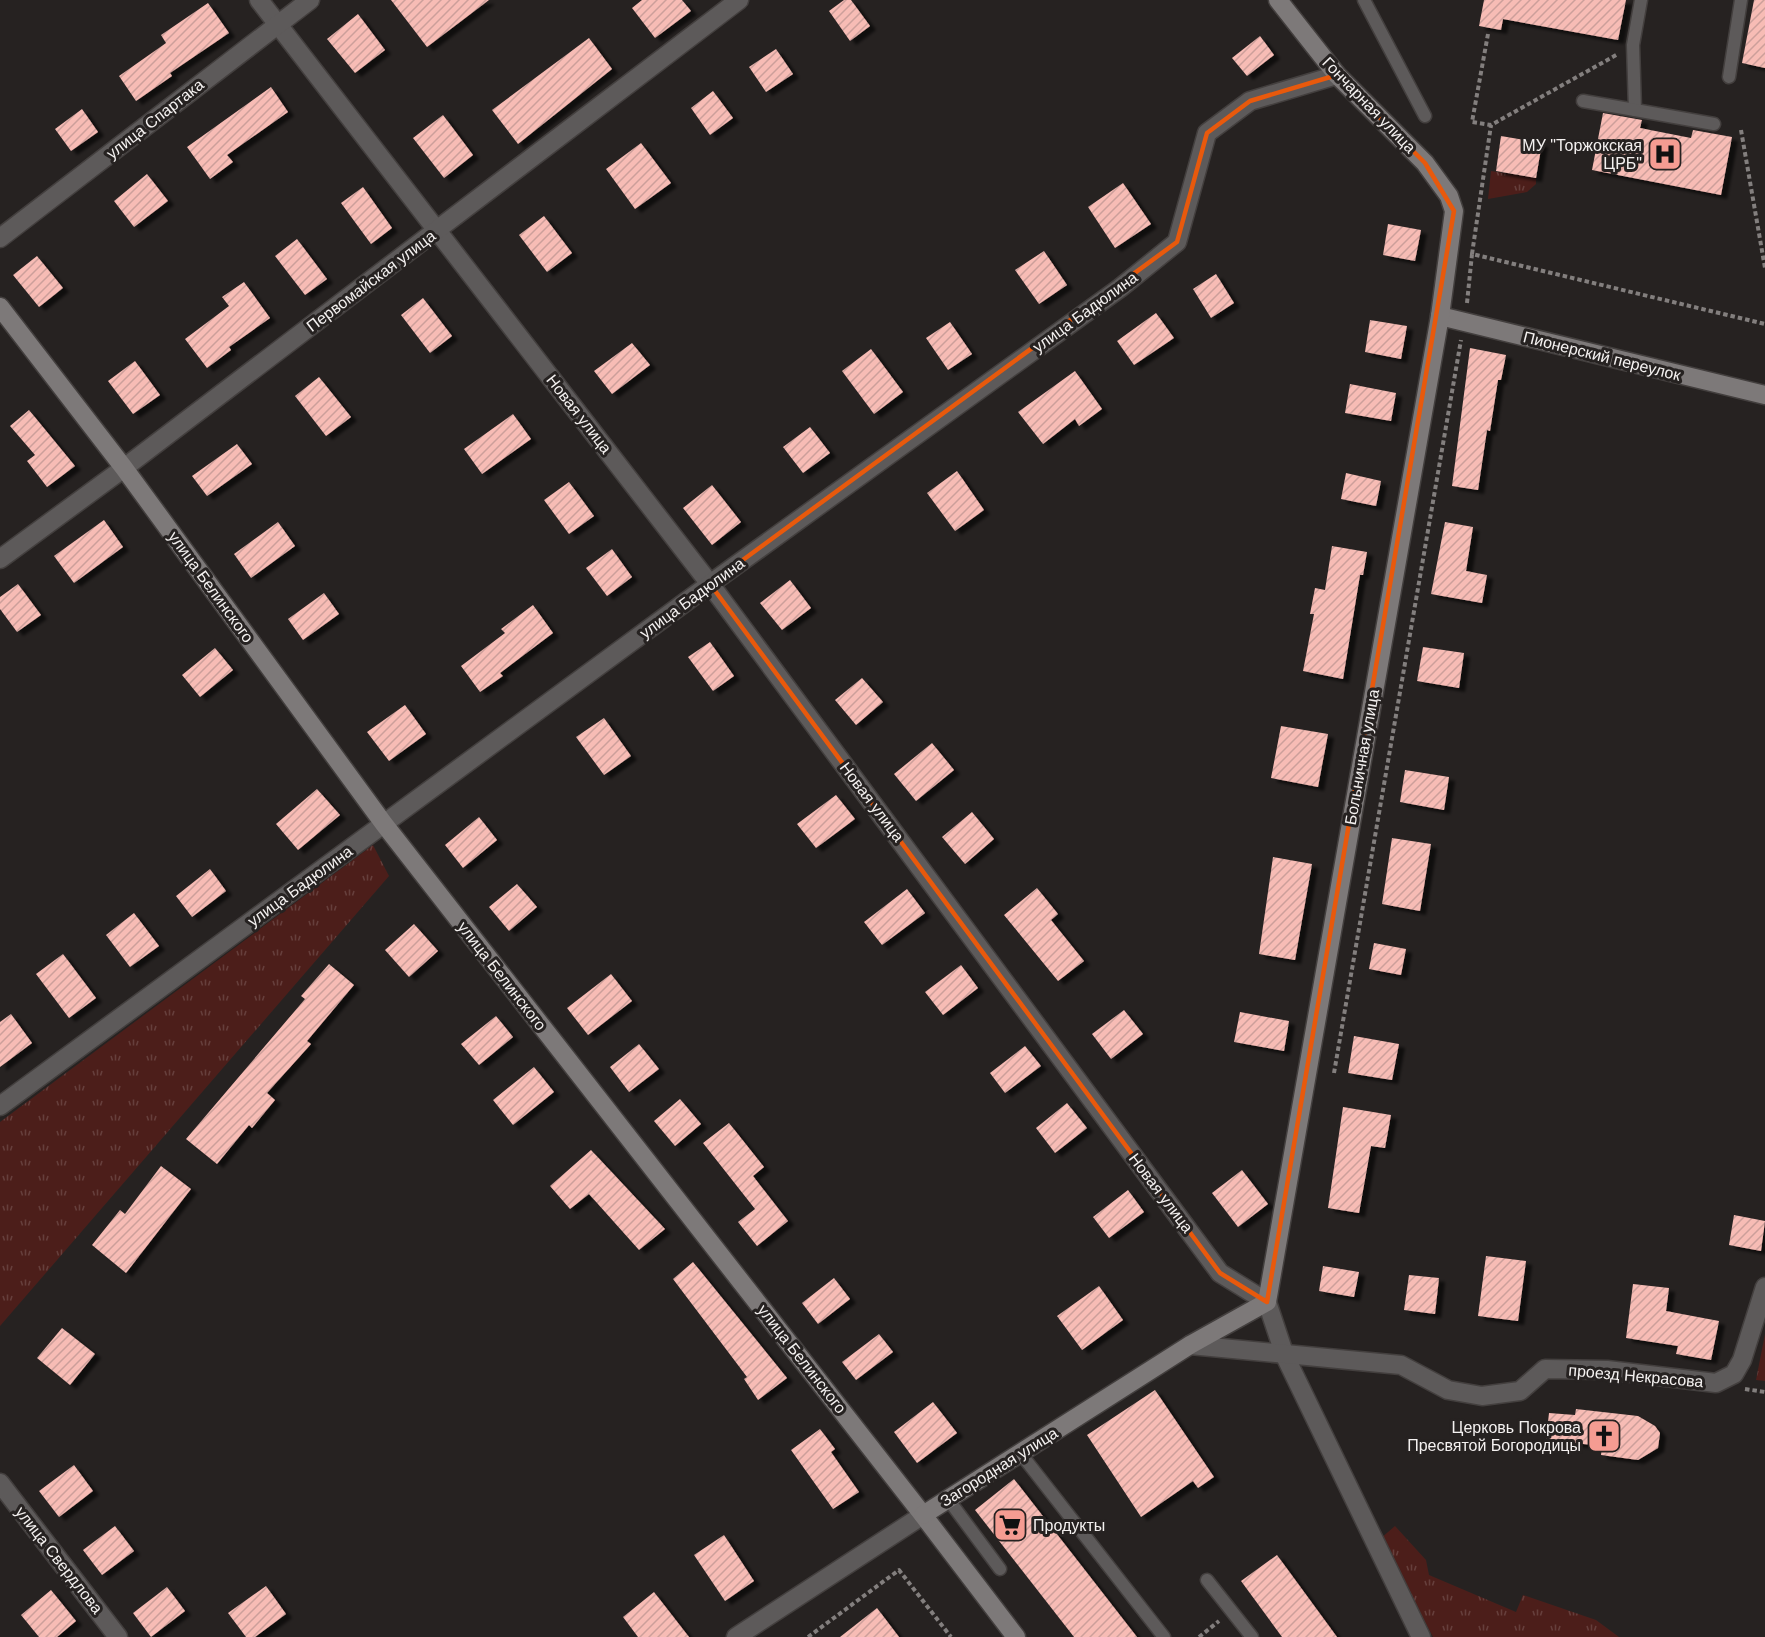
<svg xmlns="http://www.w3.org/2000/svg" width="1765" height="1637" font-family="Helvetica,sans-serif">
<defs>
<pattern id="grass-tufts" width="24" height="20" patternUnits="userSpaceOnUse" patternTransform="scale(1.5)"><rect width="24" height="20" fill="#4c1e1a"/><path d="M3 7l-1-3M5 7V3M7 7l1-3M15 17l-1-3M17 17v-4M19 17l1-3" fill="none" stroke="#663f3c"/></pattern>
<pattern id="building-hatch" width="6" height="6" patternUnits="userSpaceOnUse" patternTransform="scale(1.5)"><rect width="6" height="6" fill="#f7bcb5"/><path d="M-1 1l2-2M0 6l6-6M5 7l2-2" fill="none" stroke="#cc9f9a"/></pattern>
<filter id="shadow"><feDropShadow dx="6" dy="4" stdDeviation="1.5" flood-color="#0009"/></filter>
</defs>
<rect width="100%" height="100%" fill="#262221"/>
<g fill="url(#grass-tufts)">
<polygon points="1491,171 1536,178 1536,184 1527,192 1488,199"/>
<polygon points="373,845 389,876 0,1326 0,1122"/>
<polygon points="1765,1334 1765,1381 1756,1380"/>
<polygon points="1395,1526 1426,1560 1429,1575 1516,1612 1523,1595 1596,1620 1619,1637 1433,1637 1380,1539"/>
</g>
<g fill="url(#building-hatch)" filter="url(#shadow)">
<polygon points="391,0 489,0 427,47"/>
<polygon points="642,0 682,0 691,11 655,38 632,8"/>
<polygon points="844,0 851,0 870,26 850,41 829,11"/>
<polygon points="1484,0 1626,0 1618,40 1503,19 1501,30 1479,26"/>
<polygon points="1754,0 1765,0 1765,68 1742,63"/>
<polygon points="208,3 229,33 170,73 172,76 136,101 119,76 166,43 161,35"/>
<polygon points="358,14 385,50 355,73 327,39"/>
<polygon points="1260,36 1274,55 1247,76 1232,58"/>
<polygon points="589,38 612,69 518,144 492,110"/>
<polygon points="776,49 793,74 766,92 749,67"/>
<polygon points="271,87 288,112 227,155 233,162 210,179 187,147"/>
<polygon points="713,91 733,118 710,135 691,108"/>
<polygon points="82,109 98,132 71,151 55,129"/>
<polygon points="1603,113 1642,120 1640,128 1691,138 1693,130 1732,137 1721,195 1592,170"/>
<polygon points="443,115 473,155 444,178 413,138"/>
<polygon points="1501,136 1542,143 1536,178 1496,171"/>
<polygon points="641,143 671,183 635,209 606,169"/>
<polygon points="147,174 168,201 134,227 114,201"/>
<polygon points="1123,183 1151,224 1115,248 1088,207"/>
<polygon points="363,187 392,228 371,244 341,203"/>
<polygon points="544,216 572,253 547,272 519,235"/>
<polygon points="1388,224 1421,230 1415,261 1383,255"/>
<polygon points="297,239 327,279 305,295 275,256"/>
<polygon points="1044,251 1067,285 1039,304 1015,270"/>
<polygon points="37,256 63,288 39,307 13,275"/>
<polygon points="1216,274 1234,303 1211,318 1193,289"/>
<polygon points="244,282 270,318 229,347 231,350 207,368 185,339 229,306 222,297"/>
<polygon points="423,298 452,336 430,353 401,315"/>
<polygon points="1156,313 1174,338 1134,365 1117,341"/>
<polygon points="1370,320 1407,326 1401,359 1365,352"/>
<polygon points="950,322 972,354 948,370 926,338"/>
<polygon points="632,343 650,365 612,394 594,371"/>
<polygon points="1470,348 1506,355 1501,380 1498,380 1490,431 1487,430 1478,490 1452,486"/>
<polygon points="871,349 903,392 874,414 842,371"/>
<polygon points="135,361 160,395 133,414 108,381"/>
<polygon points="1075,371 1102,409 1079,426 1075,419 1043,444 1018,412"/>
<polygon points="319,377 351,417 326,436 295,396"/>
<polygon points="1350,384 1396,393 1391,421 1345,413"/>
<polygon points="29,410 75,466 47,487 27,461 35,455 10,426"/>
<polygon points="513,414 531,439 482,474 464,449"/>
<polygon points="810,427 830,453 803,473 783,447"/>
<polygon points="237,444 252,464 207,496 192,476"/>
<polygon points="957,471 984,510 955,531 927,493"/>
<polygon points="1346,473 1381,481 1376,506 1341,499"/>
<polygon points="569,482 594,516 569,534 544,500"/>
<polygon points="712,485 741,522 712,545 683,508"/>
<polygon points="104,520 123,547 74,583 54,556"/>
<polygon points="278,522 295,546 251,578 234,554"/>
<polygon points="1445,522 1473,527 1466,571 1487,575 1482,603 1431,594"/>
<polygon points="1332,546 1367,552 1363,575 1360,575 1343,679 1303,671 1314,614 1310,614 1315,588 1325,590"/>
<polygon points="612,549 632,577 607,596 586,568"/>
<polygon points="790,580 811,608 782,630 760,603"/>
<polygon points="18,584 41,615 17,632 0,609 0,597"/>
<polygon points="324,593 339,614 303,640 288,619"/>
<polygon points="533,605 553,633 500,673 503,676 480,692 461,666 505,633 501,629"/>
<polygon points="710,642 734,676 713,691 688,657"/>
<polygon points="1423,647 1464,653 1459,688 1417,681"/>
<polygon points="215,648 233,670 200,697 182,675"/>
<polygon points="862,678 883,702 856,725 835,700"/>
<polygon points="405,705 426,734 389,761 367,732"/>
<polygon points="604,718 631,756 604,775 576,737"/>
<polygon points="1281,726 1328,734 1318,787 1271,778"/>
<polygon points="932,743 954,770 916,801 894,774"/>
<polygon points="1405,770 1449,777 1444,810 1400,802"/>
<polygon points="317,789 340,815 298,850 276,824"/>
<polygon points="836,795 855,819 816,848 797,824"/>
<polygon points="972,812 994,839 965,864 942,837"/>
<polygon points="479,817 497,840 463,868 445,845"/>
<polygon points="1392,838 1431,844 1420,911 1382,904"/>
<polygon points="1273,857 1312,864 1295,960 1259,954"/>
<polygon points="210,869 226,891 192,917 176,896"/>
<polygon points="517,884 537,907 509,931 489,907"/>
<polygon points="1037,888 1058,914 1051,920 1084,961 1058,981 1004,915"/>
<polygon points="907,889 925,913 882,945 864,922"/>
<polygon points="134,913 159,946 130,967 106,935"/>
<polygon points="414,924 438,951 409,977 385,950"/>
<polygon points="1374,943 1406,949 1401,975 1369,969"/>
<polygon points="63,954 96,998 69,1018 36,974"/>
<polygon points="329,964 354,985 307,1041 311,1044 267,1093 275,1100 252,1128 249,1125 217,1164 186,1139 305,999 301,996"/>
<polygon points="961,965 978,988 943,1015 925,992"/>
<polygon points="611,974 632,1001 588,1035 567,1008"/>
<polygon points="1124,1010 1143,1034 1111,1059 1092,1034"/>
<polygon points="1240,1012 1289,1021 1284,1051 1234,1042"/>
<polygon points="11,1014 32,1043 0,1067 0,1022"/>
<polygon points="496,1016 513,1037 479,1065 461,1044"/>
<polygon points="1354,1036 1399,1044 1392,1080 1348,1073"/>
<polygon points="639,1044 659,1069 629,1092 610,1067"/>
<polygon points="1025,1046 1041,1066 1005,1093 990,1073"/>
<polygon points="534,1067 554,1092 513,1125 493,1100"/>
<polygon points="680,1099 701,1124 675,1146 654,1121"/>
<polygon points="1067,1103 1087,1128 1055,1153 1036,1128"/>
<polygon points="1343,1107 1391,1115 1385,1148 1371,1146 1359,1213 1328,1208"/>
<polygon points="729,1123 764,1167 753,1176 788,1221 757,1246 738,1222 755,1209 703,1143"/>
<polygon points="591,1150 665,1229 639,1250 589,1194 570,1209 550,1186"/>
<polygon points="161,1166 191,1189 126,1273 92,1245 120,1210 125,1214"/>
<polygon points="1242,1170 1268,1204 1238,1227 1212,1193"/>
<polygon points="1128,1190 1144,1212 1109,1238 1093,1217"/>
<polygon points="1734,1215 1765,1221 1761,1251 1729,1245"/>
<polygon points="1486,1256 1526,1261 1518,1321 1478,1316"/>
<polygon points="693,1262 787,1378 758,1400 744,1379 747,1377 673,1279"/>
<polygon points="1323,1266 1359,1272 1354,1297 1319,1291"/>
<polygon points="1409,1275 1439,1278 1435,1314 1404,1310"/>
<polygon points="834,1278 850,1299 818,1324 802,1303"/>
<polygon points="1633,1284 1669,1288 1666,1311 1719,1321 1711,1360 1676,1354 1678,1346 1626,1338"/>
<polygon points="1099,1286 1123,1320 1082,1350 1057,1316"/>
<polygon points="62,1328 95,1354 70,1385 37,1358"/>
<polygon points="879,1334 893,1352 856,1380 842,1362"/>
<polygon points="1155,1390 1214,1477 1198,1488 1193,1481 1141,1517 1087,1435"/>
<polygon points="933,1402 957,1433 917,1463 894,1432"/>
<polygon points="1576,1409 1638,1416 1655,1426 1660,1433 1658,1448 1638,1460 1601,1455 1602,1446 1546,1440 1549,1413 1575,1415"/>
<polygon points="820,1429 835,1449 831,1452 859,1492 833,1509 791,1450"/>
<polygon points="74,1465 93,1491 59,1517 39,1491"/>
<polygon points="1014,1479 1137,1637 1074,1637 975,1510"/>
<polygon points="115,1526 134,1551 102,1575 83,1550"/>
<polygon points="724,1535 754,1581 725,1601 694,1555"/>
<polygon points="1277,1555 1337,1637 1282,1637 1241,1581"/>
<polygon points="266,1586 286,1614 255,1637 246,1637 228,1613"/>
<polygon points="167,1587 185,1611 151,1637 133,1613"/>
<polygon points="51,1590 76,1621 57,1637 39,1637 21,1615"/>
<polygon points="654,1592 689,1637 638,1637 623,1617"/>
<polygon points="877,1608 899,1637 840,1637"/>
</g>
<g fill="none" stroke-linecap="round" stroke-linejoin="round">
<g stroke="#433f3e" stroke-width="15">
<g id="lane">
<polyline points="1364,0 1425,116"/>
<polyline points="1641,0 1633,45 1635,110 1714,124"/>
<polyline points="1729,77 1741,0"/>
<polyline points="1583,101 1635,110"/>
<polyline points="1021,1454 1164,1637"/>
<polyline points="948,1499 1000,1569"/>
<polyline points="1207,1580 1252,1637"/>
</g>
</g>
<g stroke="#433f3e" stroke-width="21">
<g id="street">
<polyline points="259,0 710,584 1220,1273 1267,1302 1285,1356 1421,1637"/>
<polyline points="0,238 310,0"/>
<polyline points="0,559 124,468 739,0"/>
<polyline points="0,1106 710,584 1120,288 1177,242 1207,133 1250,101 1337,75"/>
<polyline points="1190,1345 1401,1365 1448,1390 1482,1396 1520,1391 1545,1369 1607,1370 1716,1383 1734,1374 1742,1360 1765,1287"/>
<polyline points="0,1483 118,1637"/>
<polyline points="736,1637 923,1515"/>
</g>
</g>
<g stroke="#433f3e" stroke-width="21">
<g id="secondary">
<polyline points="0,307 124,468 384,824 923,1515 1016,1637"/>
<polyline points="1440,316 1765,395"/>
<polyline points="923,1515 1190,1345 1267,1302 1440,316 1454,211 1449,196 1425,163 1337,75 1278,0"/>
</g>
</g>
<g stroke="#837f7e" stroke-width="4" stroke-dasharray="4.5 3" stroke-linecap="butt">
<polyline points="1488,34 1472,122 1491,125 1618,54"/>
<polyline points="1741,130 1765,268"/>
<polyline points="1472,254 1491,125"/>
<polyline points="1467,303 1472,254 1765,324"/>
<polyline points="1334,1073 1461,340"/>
<polyline points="1745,1389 1765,1392"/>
<polyline points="808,1637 899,1570 951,1637"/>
<polyline points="1199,1637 1219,1621"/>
</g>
<use href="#lane" stroke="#5d5a5a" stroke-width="12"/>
<use href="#street" stroke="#5d5a5a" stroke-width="18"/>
<use href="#secondary" stroke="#7d7979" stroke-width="18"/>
</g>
<path fill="none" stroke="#e8590c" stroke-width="4.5" stroke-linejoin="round" d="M 1337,75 L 1425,163 L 1454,211 L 1267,1302 L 1220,1273 L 710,584 L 1177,242 L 1207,133 L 1250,101 Z"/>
<defs>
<g id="hospital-square" transform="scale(1.725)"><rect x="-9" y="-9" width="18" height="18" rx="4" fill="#f59c92" stroke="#262221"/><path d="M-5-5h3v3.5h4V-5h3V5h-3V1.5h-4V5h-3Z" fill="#111"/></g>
<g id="church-square" transform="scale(1.725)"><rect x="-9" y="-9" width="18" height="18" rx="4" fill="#f59c92" stroke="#262221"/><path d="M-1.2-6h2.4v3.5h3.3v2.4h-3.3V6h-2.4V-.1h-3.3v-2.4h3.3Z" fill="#111"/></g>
<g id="supermarket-square" transform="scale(1.725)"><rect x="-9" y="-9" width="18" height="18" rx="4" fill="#f59c92" stroke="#262221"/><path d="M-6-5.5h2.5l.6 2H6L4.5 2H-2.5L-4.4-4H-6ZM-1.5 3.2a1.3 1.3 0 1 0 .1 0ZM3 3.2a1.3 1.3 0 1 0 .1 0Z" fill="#111"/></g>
</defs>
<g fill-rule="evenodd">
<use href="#hospital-square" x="1665" y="154"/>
<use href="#church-square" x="1604" y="1436"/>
<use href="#supermarket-square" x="1010" y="1525"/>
</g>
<g text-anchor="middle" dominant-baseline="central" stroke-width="6" stroke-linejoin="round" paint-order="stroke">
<g font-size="16" fill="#f4f1f0" stroke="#262221">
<text transform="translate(1369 105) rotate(46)">Гончарная улица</text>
<text transform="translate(155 119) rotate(-38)">улица Спартака</text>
<text transform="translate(371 281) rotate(-37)">Первомайская улица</text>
<text transform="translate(1085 312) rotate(-36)">улица Бадюлина</text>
<text transform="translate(1602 356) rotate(14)">Пионерский переулок</text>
<text transform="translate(579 414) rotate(52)">Новая улица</text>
<text transform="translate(211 587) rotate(54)">улица Белинского</text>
<text transform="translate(692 598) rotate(-36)">улица Бадюлина</text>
<text transform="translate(1362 757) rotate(-80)">Больничная улица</text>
<text transform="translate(872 802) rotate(53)">Новая улица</text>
<text transform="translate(300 886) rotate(-36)">улица Бадюлина</text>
<text transform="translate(502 976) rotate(52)">улица Белинского</text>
<text transform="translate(1161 1193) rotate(53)">Новая улица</text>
<text transform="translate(802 1359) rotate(52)">улица Белинского</text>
<text transform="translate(1636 1376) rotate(5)">проезд Некрасова</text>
<text transform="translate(999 1467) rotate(-32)">Загородная улица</text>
<text transform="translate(59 1560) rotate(52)">улица Свердлова</text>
</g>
<g font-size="16" fill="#f4f1f0" stroke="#262221" text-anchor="end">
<text x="1642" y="145">МУ "Торжокская<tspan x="1642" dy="18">ЦРБ"</tspan></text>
<text x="1581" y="1427">Церковь Покрова<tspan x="1581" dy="18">Пресвятой Богородицы</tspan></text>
<text x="1033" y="1525" text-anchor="start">Продукты</text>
</g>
</g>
</svg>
